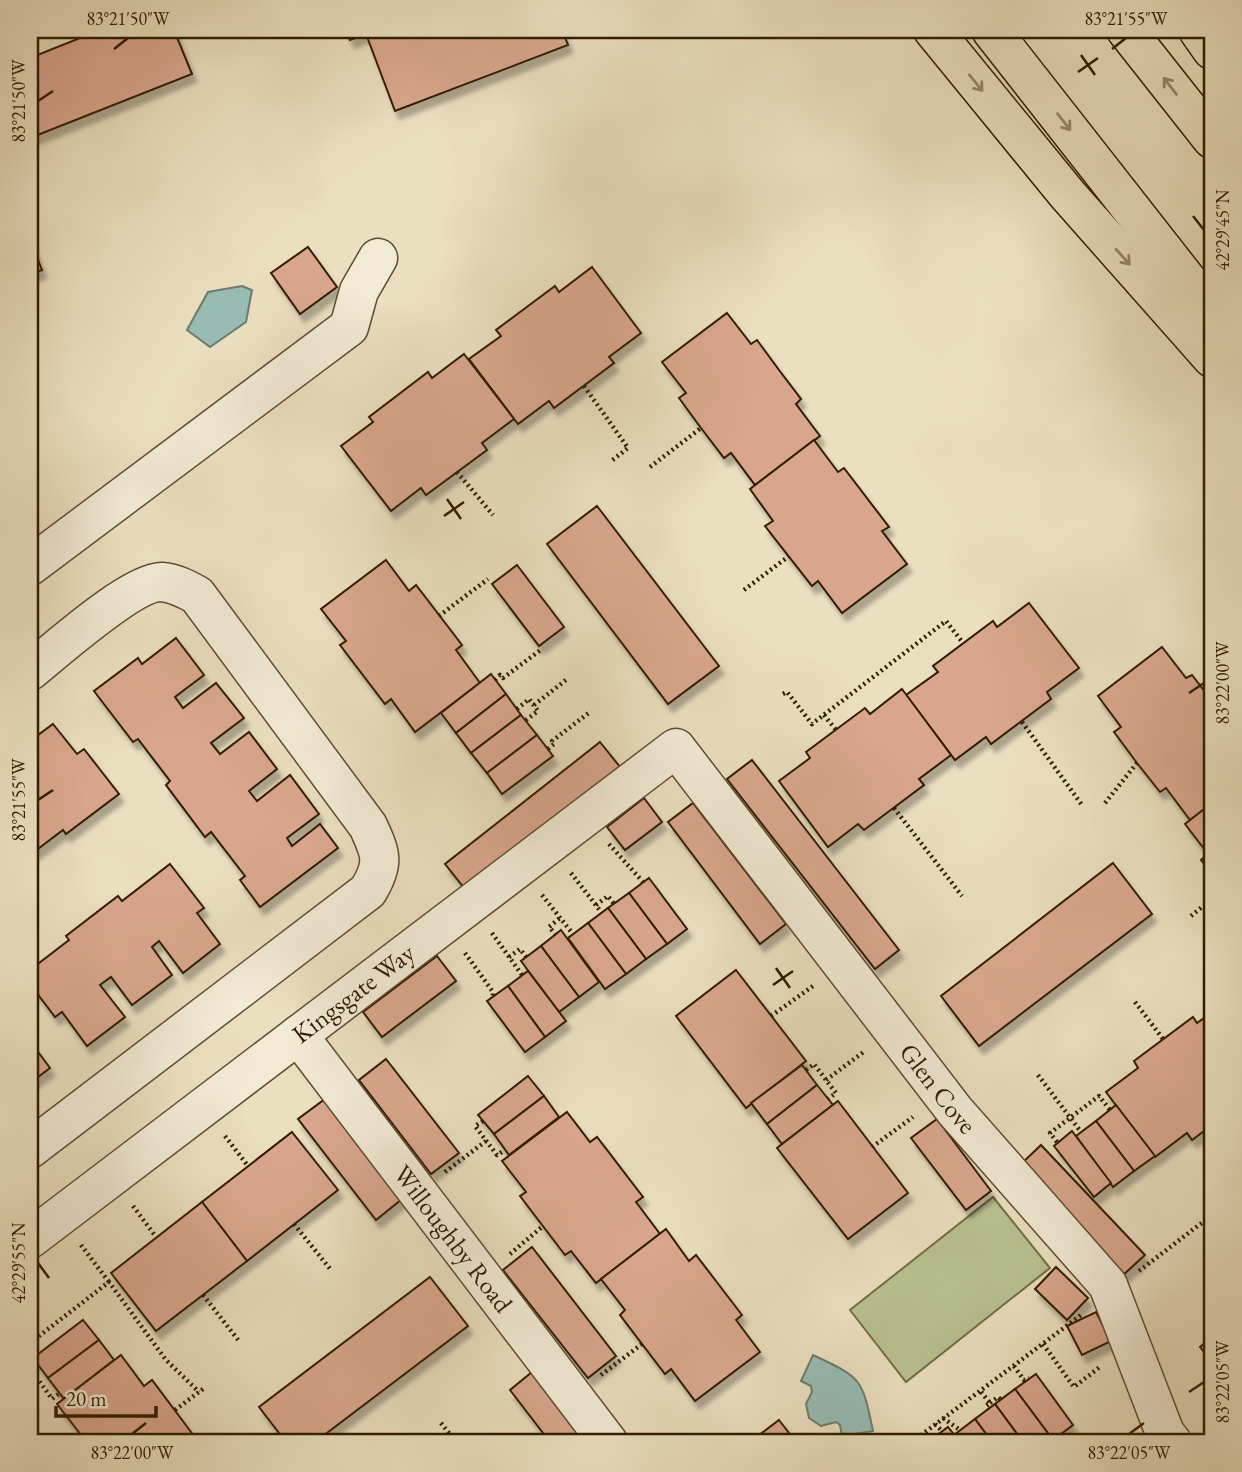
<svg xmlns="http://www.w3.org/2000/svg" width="1242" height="1472" font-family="'EB Garamond',serif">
<defs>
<filter id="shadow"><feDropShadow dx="4.5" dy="8" stdDeviation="2" flood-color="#0004"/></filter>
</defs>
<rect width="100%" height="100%" fill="#eadfbf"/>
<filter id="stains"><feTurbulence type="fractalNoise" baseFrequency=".00286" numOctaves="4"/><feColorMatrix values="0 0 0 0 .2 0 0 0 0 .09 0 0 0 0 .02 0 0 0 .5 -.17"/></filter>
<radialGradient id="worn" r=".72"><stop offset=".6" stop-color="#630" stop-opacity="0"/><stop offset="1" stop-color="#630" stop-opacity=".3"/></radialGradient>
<polygon fill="#b8c191" stroke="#746e48" stroke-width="2" points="993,1197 1050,1268 906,1382 850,1310"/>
<g fill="#98bcb5" stroke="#6e7c6d" stroke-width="2">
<polygon points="242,286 252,290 246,322 210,347 187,330 208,292"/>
<path d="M 813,1355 C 862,1378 862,1378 873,1431 L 842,1436 L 840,1425 L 836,1422 L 821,1426 L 809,1418 L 806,1404 L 812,1392 L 811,1386 L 801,1381 Z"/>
</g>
<g fill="#d9a68d" stroke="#301c00" stroke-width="2" filter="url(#shadow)">
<polygon points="100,30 174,30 192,74 30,138 30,58"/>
<polygon points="346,30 562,30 568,45 395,111 366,34 350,40"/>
<polygon points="30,240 42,270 30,275"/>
<polygon points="308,247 337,287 300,314 271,273"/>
<polygon points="592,267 641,333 609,357 614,363 554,408 549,401 518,424 469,359 501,336 496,330 555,286 559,292"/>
<polygon points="727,313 751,344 757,340 779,370 801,399 796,404 820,436 755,485 731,453 724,458 701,428 679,398 686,393 662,362"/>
<polygon points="464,354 514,419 482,443 487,450 426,495 421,488 391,511 341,446 373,422 369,417 428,372 432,378"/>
<polygon points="814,440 838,472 844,468 889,527 882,531 907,564 842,613 818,581 812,586 765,526 773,521 750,489"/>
<polygon points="597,506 719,666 668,704 547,544"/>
<polygon points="386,560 409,591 416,585 462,645 456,650 480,683 415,732 391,699 385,704 340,645 346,641 321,609"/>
<polygon points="517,565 564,627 539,646 492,584"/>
<polygon points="1029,603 1079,668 1047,692 1051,699 991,744 986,737 955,760 906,695 938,672 933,666 993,621 997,627"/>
<polygon points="176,638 204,675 175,697 183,708 216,683 244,718 211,743 220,754 249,732 277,769 249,791 257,801 290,775 319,814 287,838 292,846 320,824 338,848 260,907 240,880 245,876 211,832 205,837 166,785 170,781 138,739 133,742 94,691 138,658 142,664"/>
<polygon points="1162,647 1186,678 1192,675 1212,701 1212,803 1190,820 1166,788 1160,792 1137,763 1114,732 1121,727 1098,696"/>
<polygon points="491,674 506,694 456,733 441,713"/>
<polygon points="902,689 951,755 919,779 924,785 864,830 858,824 828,847 779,781 810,758 806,752 865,708 870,714"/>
<polygon points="506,694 521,715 471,753 456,733"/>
<polygon points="521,715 537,735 487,773 471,753"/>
<polygon points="53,724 77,754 84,749 119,794 66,834 63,830 30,855 30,785 35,780 30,773 30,741"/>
<polygon points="537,735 553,756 502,794 487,773"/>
<polygon points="600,742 620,767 465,889 445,864"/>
<polygon points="752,760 899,950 875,969 727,779"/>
<polygon points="644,798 662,822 625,850 607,827"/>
<polygon points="693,803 786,924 760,944 668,822"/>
<polygon points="1212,803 1212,875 1201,860 1208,854 1185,824"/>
<polygon points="1113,863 1152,914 979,1046 941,996"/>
<polygon points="170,864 204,908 197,913 220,944 183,973 159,941 152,947 172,975 132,1005 111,977 100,985 125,1017 87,1046 62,1012 55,1017 30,984 30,970 69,940 66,936 118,896 122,901"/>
<polygon points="649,878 687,929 667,944 629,893"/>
<polygon points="629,893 667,944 646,959 608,908"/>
<polygon points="608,908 646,959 626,974 588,923"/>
<polygon points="588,923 626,974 605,989 568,938"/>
<polygon points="561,930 599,982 579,997 541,946"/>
<polygon points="541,946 579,997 559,1012 521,961"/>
<polygon points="437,956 456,981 382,1037 363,1012"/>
<polygon points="736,970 806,1061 746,1108 676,1016"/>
<polygon points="528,971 566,1021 545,1037 508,986"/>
<polygon points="508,986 545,1037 525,1052 487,1001"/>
<polygon points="1212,1012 1212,1125 1192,1140 1187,1133 1155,1157 1106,1092 1138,1068 1134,1061 1193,1017 1197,1023"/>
<polygon points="30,1041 50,1068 30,1083"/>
<polygon points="386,1059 459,1153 431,1174 359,1080"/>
<polygon points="802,1065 817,1085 767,1124 751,1103"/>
<polygon points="528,1076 544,1096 494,1134 478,1115"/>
<polygon points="817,1085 833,1105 782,1144 767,1124"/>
<polygon points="544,1096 559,1117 509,1155 494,1134"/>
<polygon points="325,1099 402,1199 376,1220 298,1119"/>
<polygon points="838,1101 908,1193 848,1239 777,1148"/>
<polygon points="1116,1105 1155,1156 1134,1171 1096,1121"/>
<polygon points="567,1112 590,1142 597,1137 643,1197 636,1202 660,1234 596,1283 571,1251 565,1255 520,1196 526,1192 502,1161"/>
<polygon points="937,1119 991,1191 966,1210 911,1138"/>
<polygon points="1096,1121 1134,1171 1113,1187 1076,1136"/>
<polygon points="1072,1131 1111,1183 1094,1197 1054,1146"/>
<polygon points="292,1132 338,1190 247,1261 202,1202"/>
<polygon points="1041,1145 1145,1255 1122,1276 1019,1166"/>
<polygon points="202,1202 247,1261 156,1331 111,1273"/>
<polygon points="666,1229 689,1261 696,1255 742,1315 736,1320 760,1352 695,1401 671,1369 665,1374 620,1315 625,1310 601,1279"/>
<polygon points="532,1247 616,1356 588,1378 503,1270"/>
<polygon points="1056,1267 1088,1298 1067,1320 1035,1289"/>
<polygon points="430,1277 468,1326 315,1442 286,1442 259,1407"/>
<polygon points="1096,1312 1111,1341 1082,1355 1067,1326"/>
<polygon points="83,1320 99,1340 48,1378 33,1358"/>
<polygon points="1212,1337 1212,1363 1200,1347"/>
<polygon points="99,1340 114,1360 64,1399 48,1378"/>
<polygon points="121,1355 144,1386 152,1380 197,1440 77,1442 75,1440 81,1435 57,1404"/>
<polygon points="532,1372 585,1442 550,1442 510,1390"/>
<polygon points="1036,1374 1073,1425 1053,1440 1015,1389"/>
<polygon points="1015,1389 1053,1440 1050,1442 1023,1442 995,1404"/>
<polygon points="995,1404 1023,1442 992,1442 975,1419"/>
<polygon points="975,1419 992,1442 960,1442 954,1435"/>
<polygon points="779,1420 796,1442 750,1442"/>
<polygon points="948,1427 960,1442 928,1442"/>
</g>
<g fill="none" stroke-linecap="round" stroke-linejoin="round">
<g stroke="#5e4d30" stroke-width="41">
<g id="minor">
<polyline points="30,566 349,327 359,291 378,258"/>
<path d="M 30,671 C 56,650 133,581 162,582 C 175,583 186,589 197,595 L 368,826 C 381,854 385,863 368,891 L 30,1149"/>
<path id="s1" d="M 298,1035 L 608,1442"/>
<path id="s2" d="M 30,1239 L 676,748 L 955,1111 L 1108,1285 L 1165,1433 L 1172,1442"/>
</g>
</g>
<g stroke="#301c00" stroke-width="41">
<g id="highway">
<polyline points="933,30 1067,194 1212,358"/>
<polyline points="991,30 1212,312"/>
<polyline points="1126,30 1212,139"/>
<polyline points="1198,30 1212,50"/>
</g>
</g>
<g stroke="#301c00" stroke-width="4.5" stroke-dasharray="2 3.5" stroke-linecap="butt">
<polyline points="584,386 628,448 610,462"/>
<polyline points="650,467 701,428"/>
<polyline points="457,472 493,515"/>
<polyline points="744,590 789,556"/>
<polyline points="439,616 488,579"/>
<polyline points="495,680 500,675 503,678 542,649"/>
<polyline points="783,694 787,692 812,724 946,621 963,643"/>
<polyline points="534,705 566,680"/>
<polyline points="517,709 529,699 538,711 526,720"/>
<polyline points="824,715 836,730"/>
<polyline points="1022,722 1082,805"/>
<polyline points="548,749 554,744 552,741 590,712"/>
<polyline points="1105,803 1137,763"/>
<polyline points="894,808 962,896"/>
<polyline points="609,844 643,882"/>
<polyline points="571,873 602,913"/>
<polyline points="542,895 573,934"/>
<polyline points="596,905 608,896 614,904"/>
<polyline points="1191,916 1212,899"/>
<polyline points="492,933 522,975"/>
<polyline points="556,935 549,927 560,918"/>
<polyline points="1211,943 1212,943"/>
<polyline points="465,953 493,992 493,997"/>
<polyline points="509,957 520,949 526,957"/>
<polyline points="1135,1002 1163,1039"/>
<polyline points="771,1016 813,986"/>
<polyline points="806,1070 814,1064 836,1093 828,1099"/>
<polyline points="1038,1075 1081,1132"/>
<polyline points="826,1080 865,1051"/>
<polyline points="483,1121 475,1126 497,1155 505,1150"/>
<polyline points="225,1136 248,1166"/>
<polyline points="1057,1142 1050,1133 1099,1096 1110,1110"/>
<polyline points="872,1147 913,1117"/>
<polyline points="445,1172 486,1141"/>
<polyline points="133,1206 156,1237"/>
<polyline points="294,1224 331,1270"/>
<polyline points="81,1245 109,1282"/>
<polyline points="510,1254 543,1226"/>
<polyline points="1139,1271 1212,1215"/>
<polyline points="203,1295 239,1341"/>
<polyline points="30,1343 109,1282 166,1360 199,1392"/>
<polyline points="1043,1344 1074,1387 1100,1367"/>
<polyline points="1014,1366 1024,1380 1029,1378"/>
<polyline points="30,1368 52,1399 60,1393"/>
<polyline points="31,1370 38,1364"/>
<polyline points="601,1375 642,1344"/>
<polyline points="981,1392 990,1403 986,1406 989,1409"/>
<polyline points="990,1403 998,1397 1001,1400"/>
<polyline points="175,1410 203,1389"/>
<polyline points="943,1418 960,1430"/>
<polyline points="441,1423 456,1442"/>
<polyline points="935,1424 942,1431"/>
<polyline points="912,1442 1081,1315"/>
</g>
<use href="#minor" stroke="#f1ead5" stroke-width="38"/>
<use href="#highway" stroke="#eadfbf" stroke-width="38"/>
</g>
<defs><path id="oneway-shaft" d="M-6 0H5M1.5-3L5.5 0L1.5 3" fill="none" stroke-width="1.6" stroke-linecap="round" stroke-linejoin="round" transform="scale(1.75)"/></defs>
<g stroke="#968769">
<use href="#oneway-shaft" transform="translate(976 83) rotate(51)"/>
<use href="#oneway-shaft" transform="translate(1170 86) rotate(-128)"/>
<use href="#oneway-shaft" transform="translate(1064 122) rotate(52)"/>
<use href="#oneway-shaft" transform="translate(1123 257) rotate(48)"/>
</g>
<path fill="none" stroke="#301c00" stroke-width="2.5" d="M 114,49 L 128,38M 1112,49 L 1126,38M 1081,55 L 1095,75M 1078,72 L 1098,58M 38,101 L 53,91M 1193,216 L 1204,230M 447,499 L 461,519M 444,516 L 464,502M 1189,693 L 1204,683M 38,800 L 53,790M 776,968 L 790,988M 773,985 L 793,971M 38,1263 L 49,1278M 1189,1392 L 1204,1382M 132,1434 L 146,1423M 1129,1434 L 1144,1423"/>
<g text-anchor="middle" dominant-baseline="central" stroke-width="5" stroke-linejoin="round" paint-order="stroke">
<g font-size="26" fill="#301c00" stroke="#f1ead5">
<text stroke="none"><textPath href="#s2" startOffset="406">Kingsgate Way</textPath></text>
<text stroke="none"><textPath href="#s2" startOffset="1241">Glen Cove</textPath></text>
<text stroke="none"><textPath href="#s1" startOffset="256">Willoughby Road</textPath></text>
</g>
</g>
<rect width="1242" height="1472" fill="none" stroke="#eadfbf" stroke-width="77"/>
<path d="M56 1406v10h100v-10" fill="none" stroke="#301c00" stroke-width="3.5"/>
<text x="66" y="1406" font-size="21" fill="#301c00" stroke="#f1ead5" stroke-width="5" paint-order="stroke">20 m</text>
<rect x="38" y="38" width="1166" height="1396" fill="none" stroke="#301c00" stroke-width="2.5"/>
<g font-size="18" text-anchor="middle" fill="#301c00">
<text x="128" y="25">83°21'50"W</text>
<text x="1126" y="25">83°21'55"W</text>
<text transform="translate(19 101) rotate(-90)" y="6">83°21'50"W</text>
<text transform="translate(1223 230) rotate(-90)" y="6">42°29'45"N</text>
<text transform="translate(1223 683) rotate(-90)" y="6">83°22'00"W</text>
<text transform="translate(19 800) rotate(-90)" y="6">83°21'55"W</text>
<text transform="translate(19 1263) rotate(-90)" y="6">42°29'55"N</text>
<text transform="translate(1223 1382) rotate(-90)" y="6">83°22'05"W</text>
<text x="132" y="1459">83°22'00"W</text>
<text x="1129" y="1459">83°22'05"W</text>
</g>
<rect width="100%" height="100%" filter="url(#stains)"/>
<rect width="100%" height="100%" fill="url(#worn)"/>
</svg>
